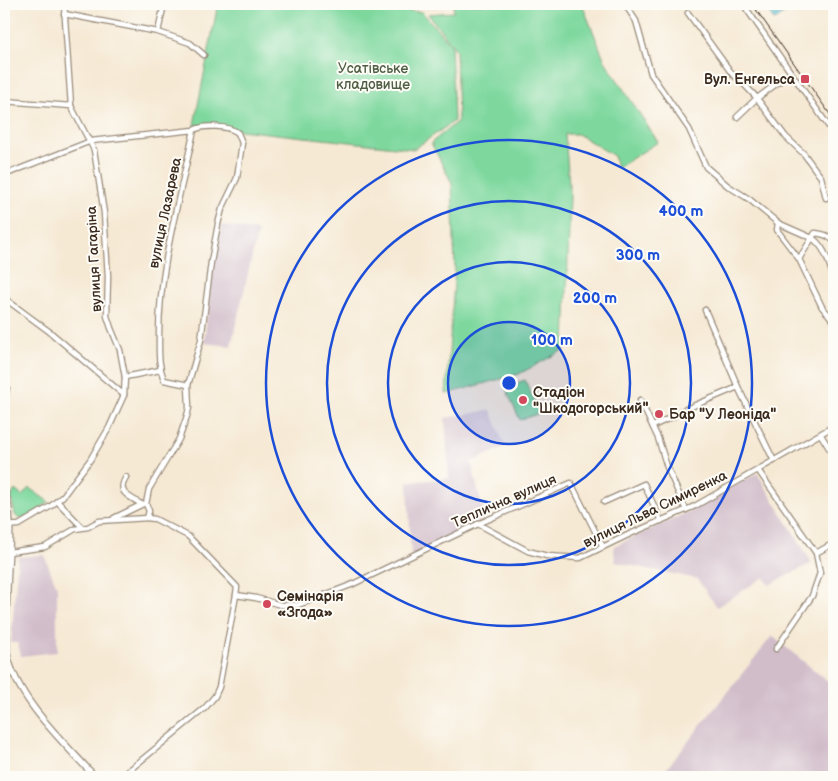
<svg xmlns="http://www.w3.org/2000/svg" width="838" height="781" font-family="'Balsamiq Sans',sans-serif">
<rect width="100%" height="100%" fill="#fdfcf7"/>
<filter id="ink" filterUnits="userSpaceOnUse"><feTurbulence type="fractalNoise" baseFrequency=".02" numOctaves="2"/><feDisplacementMap in="SourceGraphic" scale="10" xChannelSelector="R" yChannelSelector="G"/><feConvolveMatrix kernelMatrix="1 2 1 2 8 2 1 2 1" color-interpolation-filters="sRGB"/></filter>
<filter id="wash" filterUnits="userSpaceOnUse"><feTurbulence type="fractalNoise" baseFrequency=".0096" numOctaves="4" result="noise"/><feDisplacementMap in="SourceGraphic" scale="20" xChannelSelector="R" yChannelSelector="G"/><feGaussianBlur stdDeviation="1.12" result="paint"/><feColorMatrix in="noise" values="0 0 0 0 0 0 0 0 0 0 0 0 0 0 0 0 0 1.4 0 .05"/><feComposite in="paint" operator="in"/></filter>
<g filter="url(#wash)">
<rect width="100%" height="100%" fill="#f6e9d4"/>
<g fill="#d1bdca">
<polygon points="221,225 258,231 231,346 204,343 213,266"/>
<polygon points="491,410 505,447 471,462 485,518 411,557 408,482 449,478 445,418"/>
<polygon points="757,473 812,563 769,585 764,577 717,607 697,579 615,562 614,546 688,512"/>
<polygon points="44,555 57,587 57,652 21,656 18,643 11,643 18,557"/>
<polygon points="772,636 834,686 834,777 660,777"/>
</g>
<g fill="#7ed89e" stroke="#5c815e">
<polygon points="218,4 330,4 422,12 451,45 454,121 414,149 194,125"/>
<polygon points="453,4 582,4 605,61 658,142 617,168 614,156 578,134 565,134 570,196 565,349 519,374 446,394 455,269 452,183 431,143 458,121 456,50 428,14 454,12"/>
<polygon points="525,380 540,413 520,420 505,387"/>
<polygon points="29,488 49,502 33,514 19,519 15,515 11,497 15,490 22,496"/>
</g>
<polygon fill="#4cb7c9" stroke="#447074" points="762,4 796,4 777,19 774,20"/>
</g>
<g filter="url(#ink)">
<g fill="none" stroke-linecap="round" stroke-linejoin="round">
<g stroke="#988a79" stroke-width="7">
<g id="minor">
<polyline points="625,4 636,21 651,74 689,129 706,167 728,186 749,199 778,223 777,230 799,259 822,307 834,321"/>
<polyline points="743,4 834,134"/>
<polyline points="688,13 733,75 740,80 756,97 786,137 804,154 817,172 821,177 826,198"/>
<polyline points="64,14 158,32 190,43 204,55"/>
<polyline points="158,32 164,4"/>
<polyline points="4,101 71,106"/>
<polyline points="737,117 756,99 791,73"/>
<path d="M 4,175 L 91,141 L 194,130 C 180,197 159,266 159,335 C 159,351 158,365 164,380 L 188,385"/>
<path d="M 778,223 L 812,238 L 815,233 C 823,234 828,235 834,241"/>
<path d="M 799,259 L 812,238 C 825,246 829,264 834,278"/>
<polyline points="4,298 50,332 124,395"/>
<polyline points="705,310 738,387 774,461"/>
<polyline points="125,377 160,370"/>
<polyline points="4,383 7,387 5,398"/>
<polyline points="640,400 658,438 667,467 686,510"/>
<polyline points="653,426 674,416 679,412 738,387"/>
<polyline points="821,435 834,456"/>
<polyline points="758,470 816,553 820,573 812,596 776,649"/>
<path d="M 126,477 C 116,493 129,496 141,504"/>
<polyline points="57,501 82,527"/>
<polyline points="604,502 644,484 661,521"/>
<polyline points="114,518 143,504"/>
<polyline points="147,518 155,519 188,536 237,587 236,595"/>
<polyline points="478,524 528,551 547,556 580,558 630,534 695,506 834,426"/>
<polyline points="4,526 19,525 51,506 63,496 90,460 109,428 124,395 125,377 120,350 111,328 107,316 108,276 104,213 94,150 71,106 64,4"/>
<path d="M 9,552 L 45,547 L 75,529 L 88,527 L 99,521 L 147,518 L 149,511 L 146,504 L 149,489 L 179,439 L 187,416 L 189,408 L 188,385 L 201,340 L 211,262 L 218,224 L 222,209 L 237,178 L 242,143 L 238,133 C 230,126 204,124 194,130"/>
<polyline points="816,553 834,543"/>
<polyline points="121,777 205,708 215,696 219,687 236,595 256,598 281,605 298,605 351,585 478,524 571,483 603,547"/>
</g>
</g>
<g stroke="#988a79" stroke-width="8">
<path id="major" d="M 4,490 C 13,509 9,545 8,566 C 7,586 6,606 6,627 C 7,636 6,645 7,654 C 17,700 64,742 95,777"/>
</g>
<use href="#minor" stroke="#fff" stroke-width="4.5"/>
<use href="#major" stroke="#fff" stroke-width="5.5"/>
<polyline stroke="#3b2a1e" stroke-width="1" points="752,4 834,120"/>
</g>
</g>
<circle cx="509" cy="383" r="61" fill="#1d4ed8" fill-opacity=".12"/>
<g fill="none" stroke="#1d4ed8" stroke-width="2.5">
<circle cx="509" cy="383" r="61"/>
<circle cx="509" cy="383" r="121"/>
<circle cx="509" cy="383" r="182"/>
<circle cx="509" cy="383" r="243"/>
</g>
<g fill="#d1495b" stroke="#fdfcf7" stroke-width="2">
<rect x="800" y="74" width="10" height="10" rx="2.5"/>
<circle cx="523" cy="400" r="5"/>
<circle cx="659" cy="414" r="5"/>
<circle cx="267" cy="604" r="5"/>
</g>
<g text-anchor="middle" dominant-baseline="central" stroke-width="4" stroke-linejoin="round" paint-order="stroke">
<g font-size="14" fill="#4f5e44" stroke="#fdfcf7">
<text x="373" y="68">Усатівське<tspan x="373" dy="16">кладовище</tspan></text>
</g>
<g font-size="14" font-weight="bold" fill="#3b2a1e" stroke="#fdfcf7" text-anchor="start">
<text x="795" y="79" text-anchor="end">Вул. Енгельса</text>
<text x="533" y="392">Стадіон<tspan x="533" dy="16">"Шкодогорський"</tspan></text>
<text x="669" y="414">Бар "У Леоніда"</text>
<text x="277" y="596">Семінарія<tspan x="277" dy="16">«Згода»</tspan></text>
</g>
<g font-size="14" fill="#3b2a1e" stroke="#fdfcf7">
<text transform="translate(165 213) rotate(-78)">вулиця Лазарева</text>
<text transform="translate(94 259) rotate(-93)">вулиця Гагаріна</text>
<text transform="translate(504 501) rotate(-24)">Теплична вулиця</text>
<text transform="translate(655 509) rotate(-26)">вулиця Льва Симиренка</text>
</g>
</g>
<circle cx="509" cy="383" r="8" fill="#1d4ed8" stroke="#fdfcf7" stroke-width="2.5"/>
<g font-size="15" text-anchor="middle" font-weight="bold" fill="#1d4ed8" stroke="#fdfcf7" stroke-width="4" stroke-linejoin="round" paint-order="stroke">
<text x="681" y="216">400 m</text>
<text x="638" y="260">300 m</text>
<text x="595" y="303">200 m</text>
<text x="552" y="345">100 m</text>
</g>
<rect width="838" height="781" fill="none" stroke="#fdfcf7" stroke-width="20"/>
</svg>
